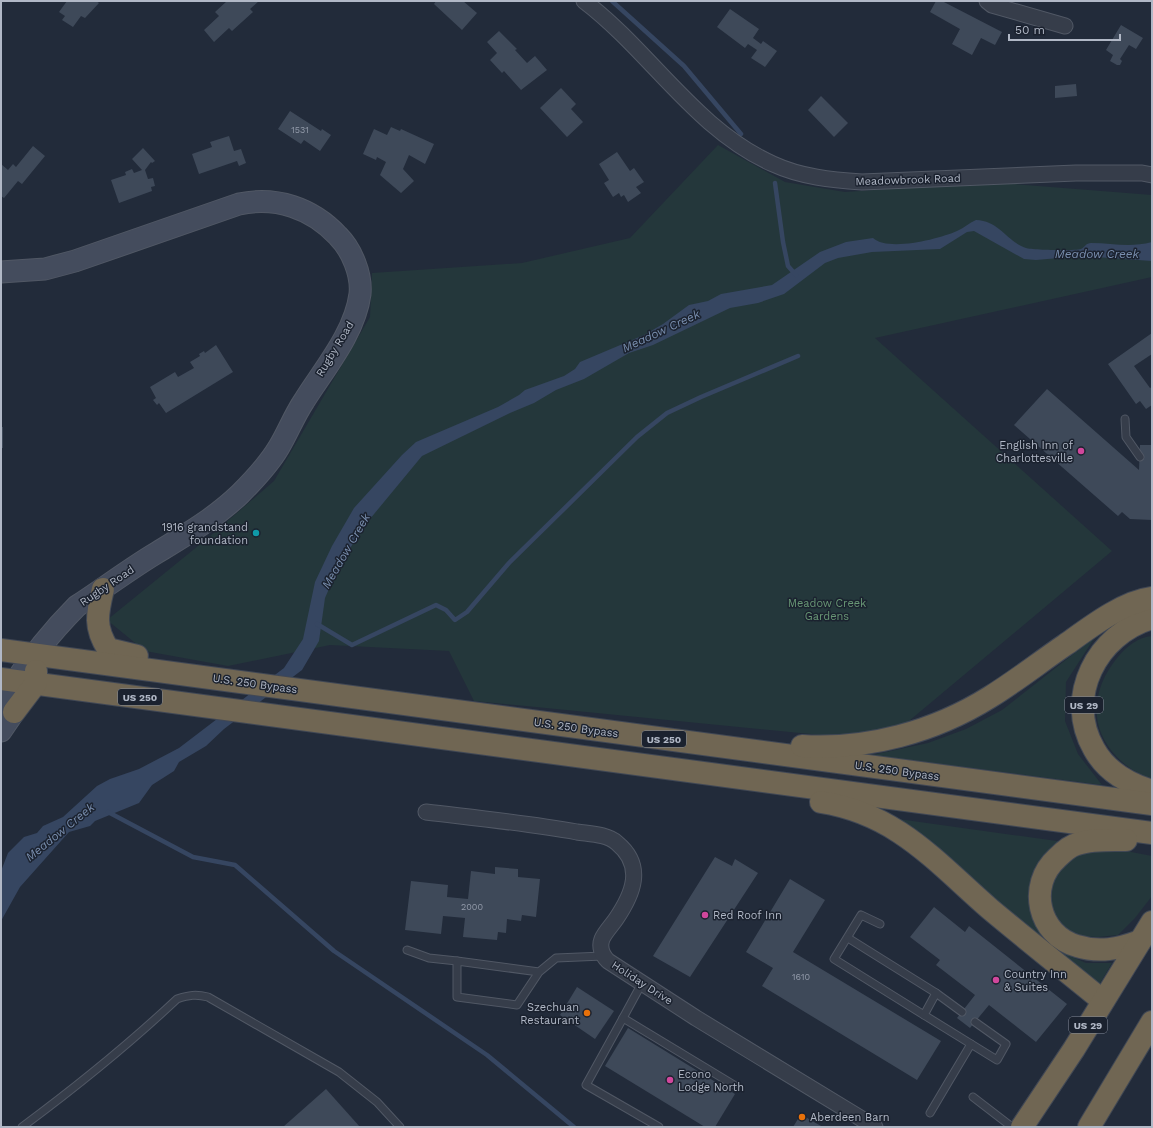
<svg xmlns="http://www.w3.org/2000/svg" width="1153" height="1128" font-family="'Work Sans',sans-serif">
<rect width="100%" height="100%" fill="#222b3a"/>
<g fill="#24373b">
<polygon points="718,145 785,182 845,192 989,182 1152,195 1152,277 875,338 1112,551 903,726 851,738 474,701 449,651 330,645 228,666 145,651 107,620 209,537 274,481 370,317 372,273 522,263 630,238"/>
<path d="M 1152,636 L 1152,779 C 1139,775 1125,766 1116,756 C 1088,726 1092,689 1117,658 C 1126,647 1138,637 1152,636 Z"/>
<polygon points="1095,637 1066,682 1065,721 1078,754 1102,785 872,755 928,743 966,729 1002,710"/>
<polygon points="898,819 1064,842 1031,912 1040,932 1059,951 1086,963 1112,963 1099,985"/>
<polygon points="1092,850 1126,851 1152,856 1152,896 1135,918 1118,935 1098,937 1078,936 1064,926 1052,911 1049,896 1053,876 1067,860"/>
</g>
<path fill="#364661" d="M 976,220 C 1000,221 1006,241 1026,248 C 1032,250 1075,251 1081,249 C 1085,247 1086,243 1091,243 C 1113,243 1129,248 1152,242 L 1152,261 L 1082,256 L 1036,260 L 1024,259 L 974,231 L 967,232 L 940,249 L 872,252 L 838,258 L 825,263 L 784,294 L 758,303 L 730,308 L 653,345 L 629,353 L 584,379 L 556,390 L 534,403 L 510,413 L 422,456 L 360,531 L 335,575 L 325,598 L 319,641 L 302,670 L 224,729 L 206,746 L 179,762 L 174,771 L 152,785 L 139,803 L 95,821 L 90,826 L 69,832 L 20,887 L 1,921 L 1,871 L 8,853 L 24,837 L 37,833 L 43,826 L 63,817 L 97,786 L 110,779 L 139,769 L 179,748 L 284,668 L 303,639 L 315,582 L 332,546 L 354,508 L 402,455 L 416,442 L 498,407 L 519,395 L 525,390 L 564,376 L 575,369 L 580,362 L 644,335 L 663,324 L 689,305 L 708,301 L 721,294 L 772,285 L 820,252 L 846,242 L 873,238 C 888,252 939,239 957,231 C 964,228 969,223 976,220 Z"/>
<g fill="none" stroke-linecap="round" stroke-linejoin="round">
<g stroke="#364661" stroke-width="4.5">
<polyline points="612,1 684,66 741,134"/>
<polyline points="775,183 783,242 788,266 796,275"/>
<polyline points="317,624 352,645 436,605 446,610 455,620 467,612 509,563 637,437 667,413 701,397 798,356"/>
<polyline points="108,812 193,857 235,865 334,951 487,1055 574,1127"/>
</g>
</g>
<g fill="#3e4959">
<polygon points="67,1 96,1 99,3 85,18 81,16 73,27 62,20 65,16 59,12"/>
<polygon points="227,1 259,1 250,9 253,12 232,31 229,28 214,42 204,30 219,16 215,12"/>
<polygon points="436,1 463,1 477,13 462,30 434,4"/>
<polygon points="936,1 942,1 1002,32 995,45 981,38 972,55 952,44 960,29 930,12"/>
<polygon points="730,9 759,29 753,38 761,44 763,41 777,51 765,67 751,58 757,50 748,44 745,48 717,27"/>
<polygon points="1121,25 1143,38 1136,49 1129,45 1120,59 1122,61 1120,65 1117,65 1110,61 1113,55 1106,50"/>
<polygon points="499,31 517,49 515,50 527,63 535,56 547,70 521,90 504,71 502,73 490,60 497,53 487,42"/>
<polygon points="1076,84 1077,96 1055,98 1055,86"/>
<polygon points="561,88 576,104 571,109 583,122 567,137 540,108"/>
<polygon points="821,96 848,123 834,137 808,110"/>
<polygon points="290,111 321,131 322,129 331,135 320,151 304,140 301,144 278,129"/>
<polygon points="391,127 400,131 401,129 434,144 425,164 409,155 403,169 414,181 401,193 380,175 386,162 377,157 376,160 363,154 374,129 387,135"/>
<polygon points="229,136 234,151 241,149 246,163 239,166 237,161 199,174 192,154 212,147 210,142"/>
<polygon points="33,146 45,156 22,184 18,181 4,198 1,196 1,164 8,170 13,164 16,167"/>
<polygon points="143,148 155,161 152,163 151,162 145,170 148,179 153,178 155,186 151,187 152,191 119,203 111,180 126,175 125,172 132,169 134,173 142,170 132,159"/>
<polygon points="617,152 630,171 634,168 644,182 636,187 641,193 628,202 624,195 621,197 619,193 613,197 604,183 609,180 599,164"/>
<polygon points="1152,333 1152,354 1134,366 1150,388 1152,387 1152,405 1146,409 1140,401 1136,404 1108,364"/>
<polygon points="216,345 233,372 166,413 159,403 157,405 153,400 156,398 150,387 175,372 178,377 194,368 190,362 200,356 199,354 204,351 205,353"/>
<polygon points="1047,389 1139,470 1140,445 1152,445 1152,520 1130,519 1122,512 1118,516 1014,425"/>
<rect x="1" y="427" width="2" height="21"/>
<polygon points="715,857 732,866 735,859 758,873 690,977 653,956"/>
<polygon points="495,867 518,869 518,877 540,879 536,917 522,915 521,921 507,919 506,933 498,932 497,940 463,937 465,918 443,916 441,934 405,930 411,881 448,885 447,897 468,899 471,871 495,874"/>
<polygon points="790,879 825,900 793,952 941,1041 917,1080 762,986 773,968 746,952"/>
<polygon points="934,907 965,932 969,926 1067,1004 1036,1042 989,1005 970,1028 957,1018 975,995 936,965 940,960 910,937"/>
<polygon points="577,987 614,1011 595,1039 560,1015"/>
<polygon points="628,1028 735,1094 715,1127 705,1127 605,1066"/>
<polygon points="326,1089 360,1127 283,1127"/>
<polygon points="801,1114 812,1121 823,1127 793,1127"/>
</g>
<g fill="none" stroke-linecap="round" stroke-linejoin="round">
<g stroke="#515865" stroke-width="9">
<g id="lane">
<polyline points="1125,419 1126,437 1140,457"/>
<polyline points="880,924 861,915 834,959 924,1015"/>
<polyline points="848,938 936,993"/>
<polyline points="407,950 429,958 457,961"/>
<polyline points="539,972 517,1005 457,997 457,961 539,972 556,958 603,956"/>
<polyline points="642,983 623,1018 734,1085"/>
<polyline points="962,1012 936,993 924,1015 971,1044"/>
<polyline points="623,1018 586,1085 659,1127"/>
<polyline points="973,1097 1012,1127"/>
<polyline points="930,1113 971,1044 997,1060 1006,1044 975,1022"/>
<path d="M 22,1127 C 76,1087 128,1045 177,999 C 189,995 196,994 208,997 L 339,1072 L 377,1102 L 400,1127"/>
</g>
</g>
<g stroke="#515865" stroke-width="17">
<g id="street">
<path d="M 584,1 C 650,51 696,130 773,164 C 801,177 832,180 862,182 L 1076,173 L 1142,173 L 1152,175"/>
<polyline points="987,1 992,5 1065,26"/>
<path d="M 426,812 C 476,818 527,823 577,832 C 590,834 607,834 617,843 C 645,866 633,894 616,919 C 612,925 605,932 602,939 C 599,947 602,955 608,961 L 696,1018 L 875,1127"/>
</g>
</g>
<g stroke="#515865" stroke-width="23">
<g id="secondary">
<path d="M 1,272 L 45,269 L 75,261 L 239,204 C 276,196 312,208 338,236 C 352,250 362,275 360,294 C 355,333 324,369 304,401 C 294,416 288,432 279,447 C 269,464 254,480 240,494 C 214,519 184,536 153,555 C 127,571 103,589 77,606 C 48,635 23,668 1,703"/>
<polyline points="1,731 14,712"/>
</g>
</g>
<g stroke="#414855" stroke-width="24">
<g id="highway">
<path d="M 103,589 C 97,614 94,627 108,649 L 137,656"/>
<path d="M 1152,618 C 1097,634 1064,697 1094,749 C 1106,771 1129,784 1152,791"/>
<polyline points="1,650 1152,804"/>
<polyline points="1,679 1152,833"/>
<polyline points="14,712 36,683 36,671"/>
<path d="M 802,746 C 867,750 934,732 990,697 C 1016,681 1040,662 1065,645 C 1089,628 1122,602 1152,598"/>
<path d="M 821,802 C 897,814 935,861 990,909 C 1027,940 1065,970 1103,1001"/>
<path d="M 1126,840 C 1110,840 1092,839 1077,844 C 1069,846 1062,853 1057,858 C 1027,885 1038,935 1077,946 C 1099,953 1119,949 1140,941"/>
<polyline points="1022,1127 1074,1049 1152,922"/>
<polyline points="1089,1127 1152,1022"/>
</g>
</g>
<use href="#lane" stroke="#363d4a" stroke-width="7"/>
<use href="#street" stroke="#363d4a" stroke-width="15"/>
<use href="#secondary" stroke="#444c5d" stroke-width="21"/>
<use href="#highway" stroke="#706653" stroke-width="22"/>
</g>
<g fill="#d1479c" stroke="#1b222f" stroke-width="1.5">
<circle cx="1081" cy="451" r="4"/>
<circle cx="705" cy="915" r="4"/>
<circle cx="996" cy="980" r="4"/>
<circle cx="670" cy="1080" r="4"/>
</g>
<circle fill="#0f9aa8" stroke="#1b222f" stroke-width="1.5" cx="256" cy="533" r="4"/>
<g fill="#e8710a" stroke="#1b222f" stroke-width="1.5">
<circle cx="587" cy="1013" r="4"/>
<circle cx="802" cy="1117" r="4"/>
</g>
<g text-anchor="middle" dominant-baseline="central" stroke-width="3" stroke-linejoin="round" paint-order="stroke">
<g font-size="9" fill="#949cab">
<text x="300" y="130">1531</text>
<text x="472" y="907">2000</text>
<text x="801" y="977">1610</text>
</g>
<g fill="#1b222f" stroke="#848b99" stroke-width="1">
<rect x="118" y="689" width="44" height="16" rx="3"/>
<rect x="1065" y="697" width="38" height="16" rx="3"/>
<rect x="642" y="731" width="44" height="16" rx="3"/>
<rect x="1069" y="1017" width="38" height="16" rx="3"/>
</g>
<g font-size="10" font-weight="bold" fill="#b1b8c6">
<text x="140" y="697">US 250</text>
<text x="1084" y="705">US 29</text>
<text x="664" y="739">US 250</text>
<text x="1088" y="1025">US 29</text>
</g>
<g font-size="11" fill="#b1b8c6" stroke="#1b222f">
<text transform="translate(908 180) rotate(-2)">Meadowbrook Road</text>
<text transform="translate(335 349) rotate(-59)">Rugby Road</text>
<text transform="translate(107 586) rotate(-34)">Rugby Road</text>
<text transform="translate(255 684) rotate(8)">U.S. 250 Bypass</text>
<text transform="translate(576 728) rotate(8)">U.S. 250 Bypass</text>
<text transform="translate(897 771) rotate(8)">U.S. 250 Bypass</text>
<text transform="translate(642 983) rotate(33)">Holiday Drive</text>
</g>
<g font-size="11" fill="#b1b8c6" stroke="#1b222f" text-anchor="start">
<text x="1073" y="445" text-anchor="end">English Inn of<tspan x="1073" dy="13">Charlottesville</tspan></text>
<text x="248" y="527" text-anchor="end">1916 grandstand<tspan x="248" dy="13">foundation</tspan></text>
<text x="713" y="915">Red Roof Inn</text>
<text x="1004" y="974">Country Inn<tspan x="1004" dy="13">&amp; Suites</tspan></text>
<text x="579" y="1007" text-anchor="end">Szechuan<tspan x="579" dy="13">Restaurant</tspan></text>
<text x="678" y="1074">Econo<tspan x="678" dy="13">Lodge North</tspan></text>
<text x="810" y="1117">Aberdeen Barn</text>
</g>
<g font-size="11" fill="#689775" stroke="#1b222f">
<text x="827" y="603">Meadow Creek<tspan x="827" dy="13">Gardens</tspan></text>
</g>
<g font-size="12" font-style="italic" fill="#798eae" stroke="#1b222f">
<text x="1097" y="254">Meadow Creek</text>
<text transform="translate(661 331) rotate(-25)">Meadow Creek</text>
<text transform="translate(346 551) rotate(-60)">Meadow Creek</text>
<text transform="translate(60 832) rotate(-39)">Meadow Creek</text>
</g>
</g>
<rect width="1153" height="1128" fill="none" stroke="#b1b8c6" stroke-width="4"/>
<path d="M1009 34v6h111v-6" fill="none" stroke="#b1b8c6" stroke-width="2"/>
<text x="1015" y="34" font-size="12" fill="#b1b8c6" stroke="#1b222f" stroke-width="3" paint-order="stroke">50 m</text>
</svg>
